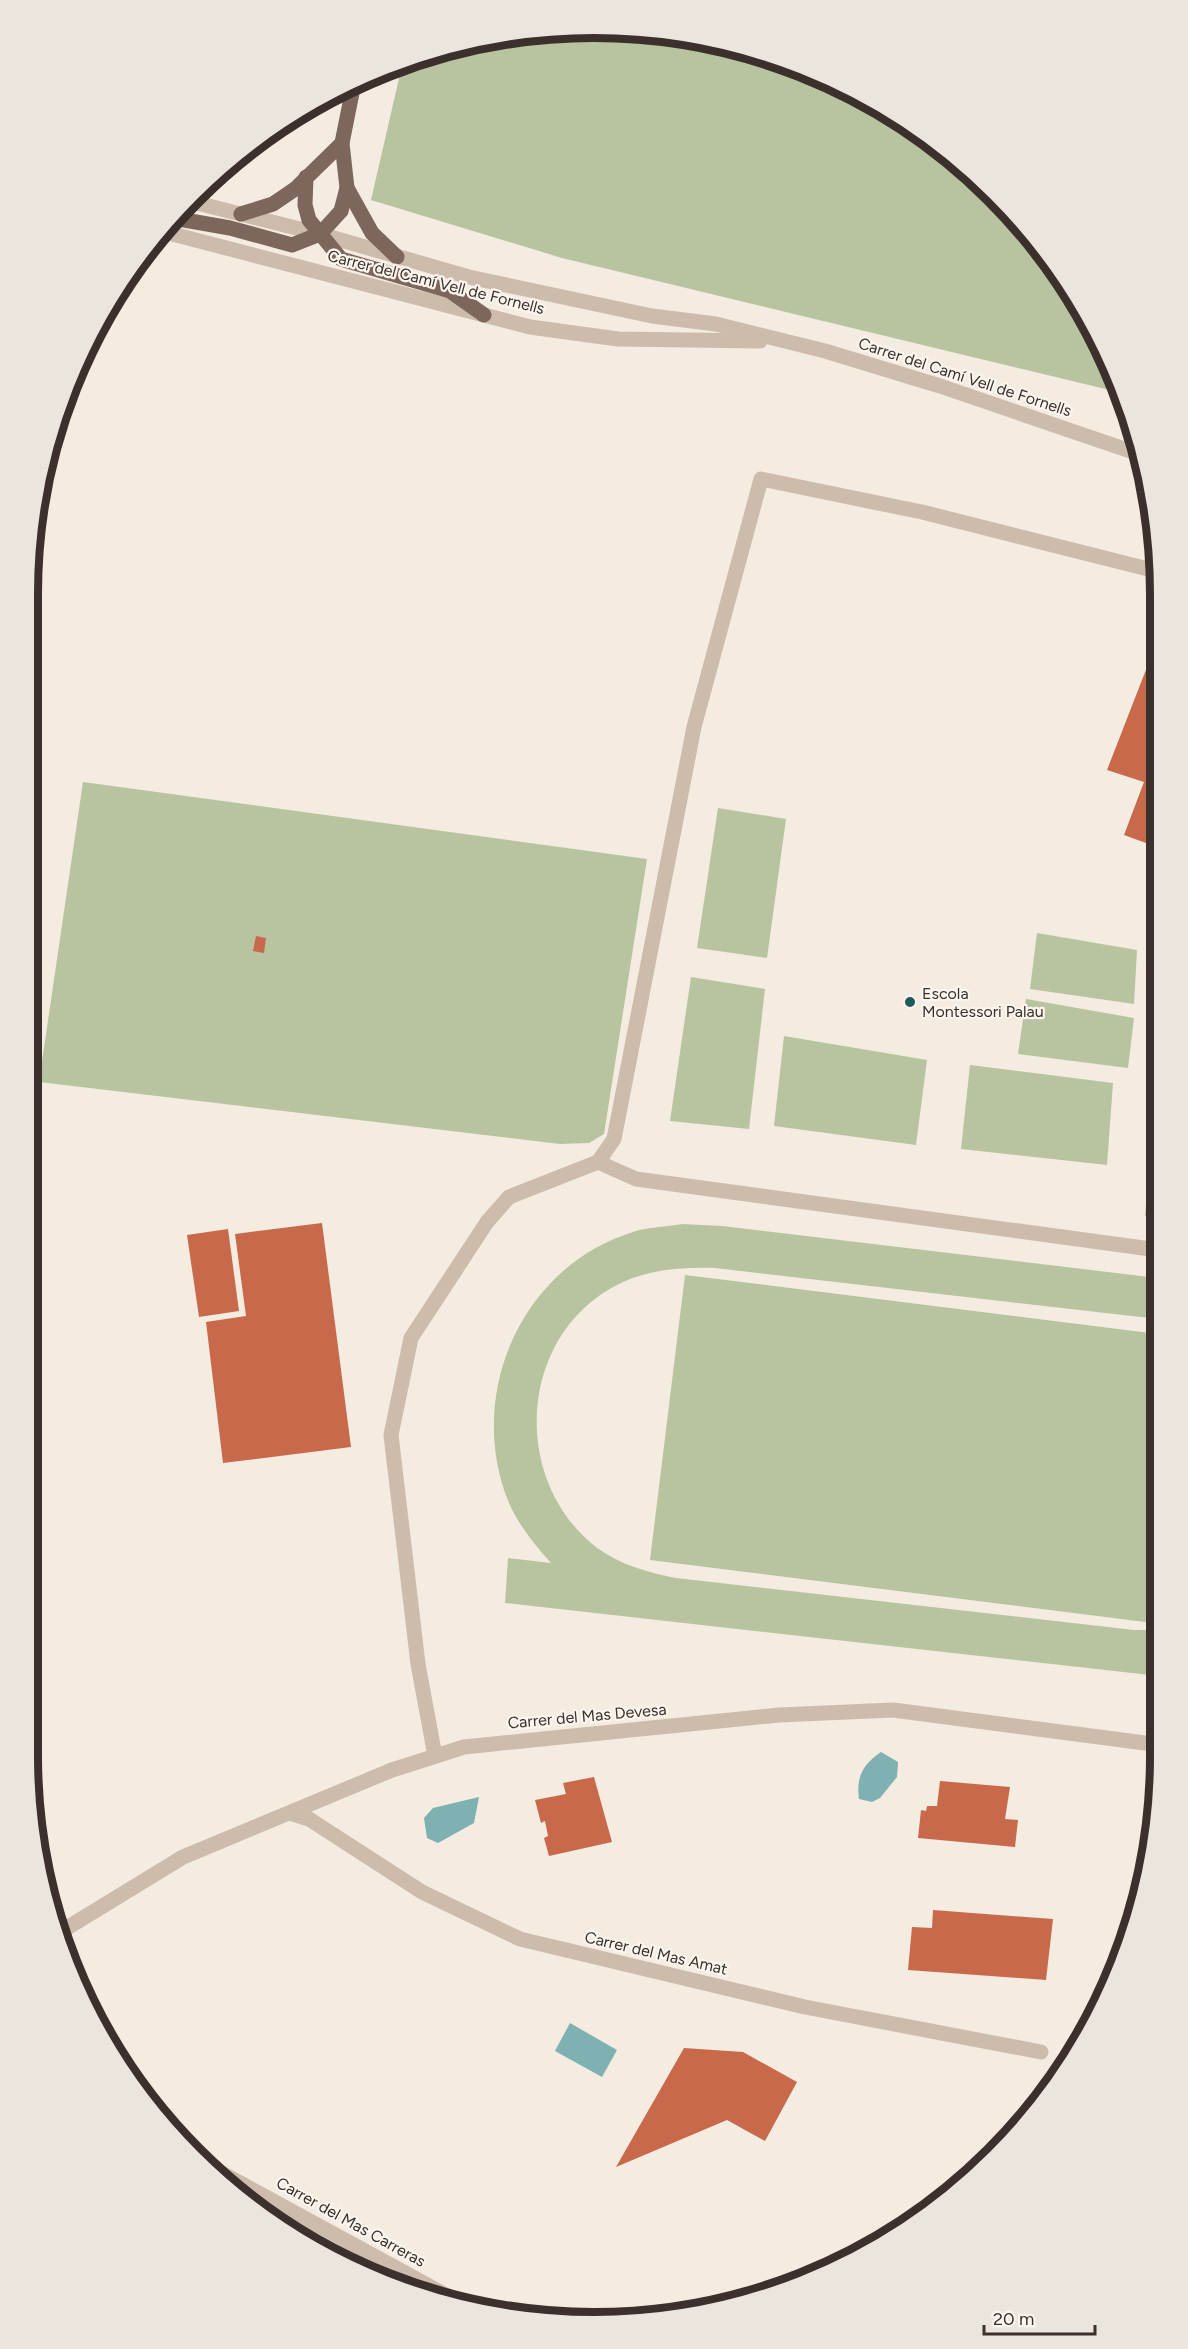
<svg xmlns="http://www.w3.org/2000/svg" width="1188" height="2349" font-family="Figtree,sans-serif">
<rect width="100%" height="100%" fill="#f4ebe1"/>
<g fill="#b8c4a0">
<polygon points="631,28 740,46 844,85 939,144 1044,249 1118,377 1122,393 562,258 371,200 403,61 520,32"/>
<polygon points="83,782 647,859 604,1134 589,1143 560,1144 39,1082"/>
<polygon points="718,808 786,819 767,958 697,948"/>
<polygon points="1037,933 1137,950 1134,1004 1030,989"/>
<polygon points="691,977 765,989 749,1129 670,1121"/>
<polygon points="1026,999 1134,1018 1128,1068 1018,1054"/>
<polygon points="784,1036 927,1060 916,1145 774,1126"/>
<polygon points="970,1065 1113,1083 1107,1165 961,1149"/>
<polygon points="1158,1068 1158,1217 1145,1216"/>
<path d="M 682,1224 L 722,1226 L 1158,1278 L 1158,1319 L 715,1268 C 682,1267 651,1269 621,1283 C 518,1332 509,1479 596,1547 C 620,1565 647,1572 676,1578 L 1134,1630 L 1159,1630 L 1159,1676 L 505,1603 L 508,1558 L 551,1563 C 535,1545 519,1526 509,1503 C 465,1396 520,1267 633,1232 C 648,1227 666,1227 682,1224 Z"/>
<polygon points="685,1275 1158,1334 1159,1572 1153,1623 650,1560"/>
</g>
<g fill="#7fb0b2">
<path d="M 881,1752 L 898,1762 L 897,1777 L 880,1798 L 872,1802 L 859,1799 C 856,1777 863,1764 881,1752 Z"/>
<polygon points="479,1797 474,1823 438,1843 427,1838 424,1818 433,1808"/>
<polygon points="570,2023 617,2050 602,2077 555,2051"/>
</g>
<g fill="#c8694b">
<polygon points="1156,644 1157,847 1124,835 1144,782 1107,770"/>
<polygon points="256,936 266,938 264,953 253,951"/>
<polygon points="322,1223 351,1447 223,1463 206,1322 246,1316 235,1234"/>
<polygon points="228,1229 239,1311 199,1317 187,1235"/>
<polygon points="594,1777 612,1842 549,1856 544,1838 548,1836 545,1821 541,1823 535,1800 566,1794 563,1783"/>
<polygon points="940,1781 1010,1787 1005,1819 1018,1820 1015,1847 918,1838 921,1810 926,1811 927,1806 937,1806"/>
<polygon points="933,1910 1053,1919 1046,1980 908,1970 912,1927 932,1928"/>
<polygon points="684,2048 743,2052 797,2082 765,2141 727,2120 616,2167"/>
</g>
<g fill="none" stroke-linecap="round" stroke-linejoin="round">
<g stroke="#cdbbac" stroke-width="15">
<polyline points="189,201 320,234 469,277 652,316 716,324 825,351 940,386 1139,454"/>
<polyline points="161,231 530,327 618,339 760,341"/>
<polyline points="598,1162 636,1179 1158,1250"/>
<polyline points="435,1756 418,1664 391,1435 411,1338 487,1222 509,1197 598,1162 614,1139 694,727 761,479 922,512 1156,571"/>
<polyline points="290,1813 309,1819 422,1892 520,1939 805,2007 1041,2052"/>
<polyline points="57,1934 183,1857 392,1770 464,1747 779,1715 893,1710 1160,1745"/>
<polyline points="220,2172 464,2305"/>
</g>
<g stroke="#7d675c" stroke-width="15">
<polyline points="306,177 305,205 309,220 341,259 450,291 484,315"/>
<polyline points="347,188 372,233 397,257"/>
<polyline points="241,214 273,204 295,189 342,143"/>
<polyline points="173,218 230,228 292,245 320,234 341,211 347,188 342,143 354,83"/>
</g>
</g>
<circle fill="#1f5a5e" stroke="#fbf5ee" stroke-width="2" cx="910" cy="1002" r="6"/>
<g text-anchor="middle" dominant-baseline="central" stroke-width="4.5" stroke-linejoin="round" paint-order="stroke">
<g font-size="16" fill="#3b302b" stroke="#fbf5ee">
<text transform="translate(436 282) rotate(14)">Carrer del Camí Vell de Fornells</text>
<text transform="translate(965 377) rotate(18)">Carrer del Camí Vell de Fornells</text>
<text transform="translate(587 1716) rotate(-5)">Carrer del Mas Devesa</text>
<text transform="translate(656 1953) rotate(13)">Carrer del Mas Amat</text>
<text transform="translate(351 2222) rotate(29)">Carrer del Mas Carreras</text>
</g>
<g font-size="16" fill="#3b302b" stroke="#fbf5ee" text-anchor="start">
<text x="922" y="993">Escola<tspan x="922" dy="18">Montessori Palau</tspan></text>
</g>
</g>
<path d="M0 0H1188V2349H0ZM594 38H594A556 556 0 0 1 1150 594V1756A556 556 0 0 1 594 2312H594A556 556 0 0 1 38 1756V594A556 556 0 0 1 594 38Z" fill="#ece5de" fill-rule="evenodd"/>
<path fill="none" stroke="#3b302b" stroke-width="8" d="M594 38H594A556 556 0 0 1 1150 594V1756A556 556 0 0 1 594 2312H594A556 556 0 0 1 38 1756V594A556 556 0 0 1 594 38Z"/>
<path d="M984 2325v9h111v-9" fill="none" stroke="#3b302b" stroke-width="3"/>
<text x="993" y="2325" font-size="18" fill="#3b302b" stroke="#fbf5ee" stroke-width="4.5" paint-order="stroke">20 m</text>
</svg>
